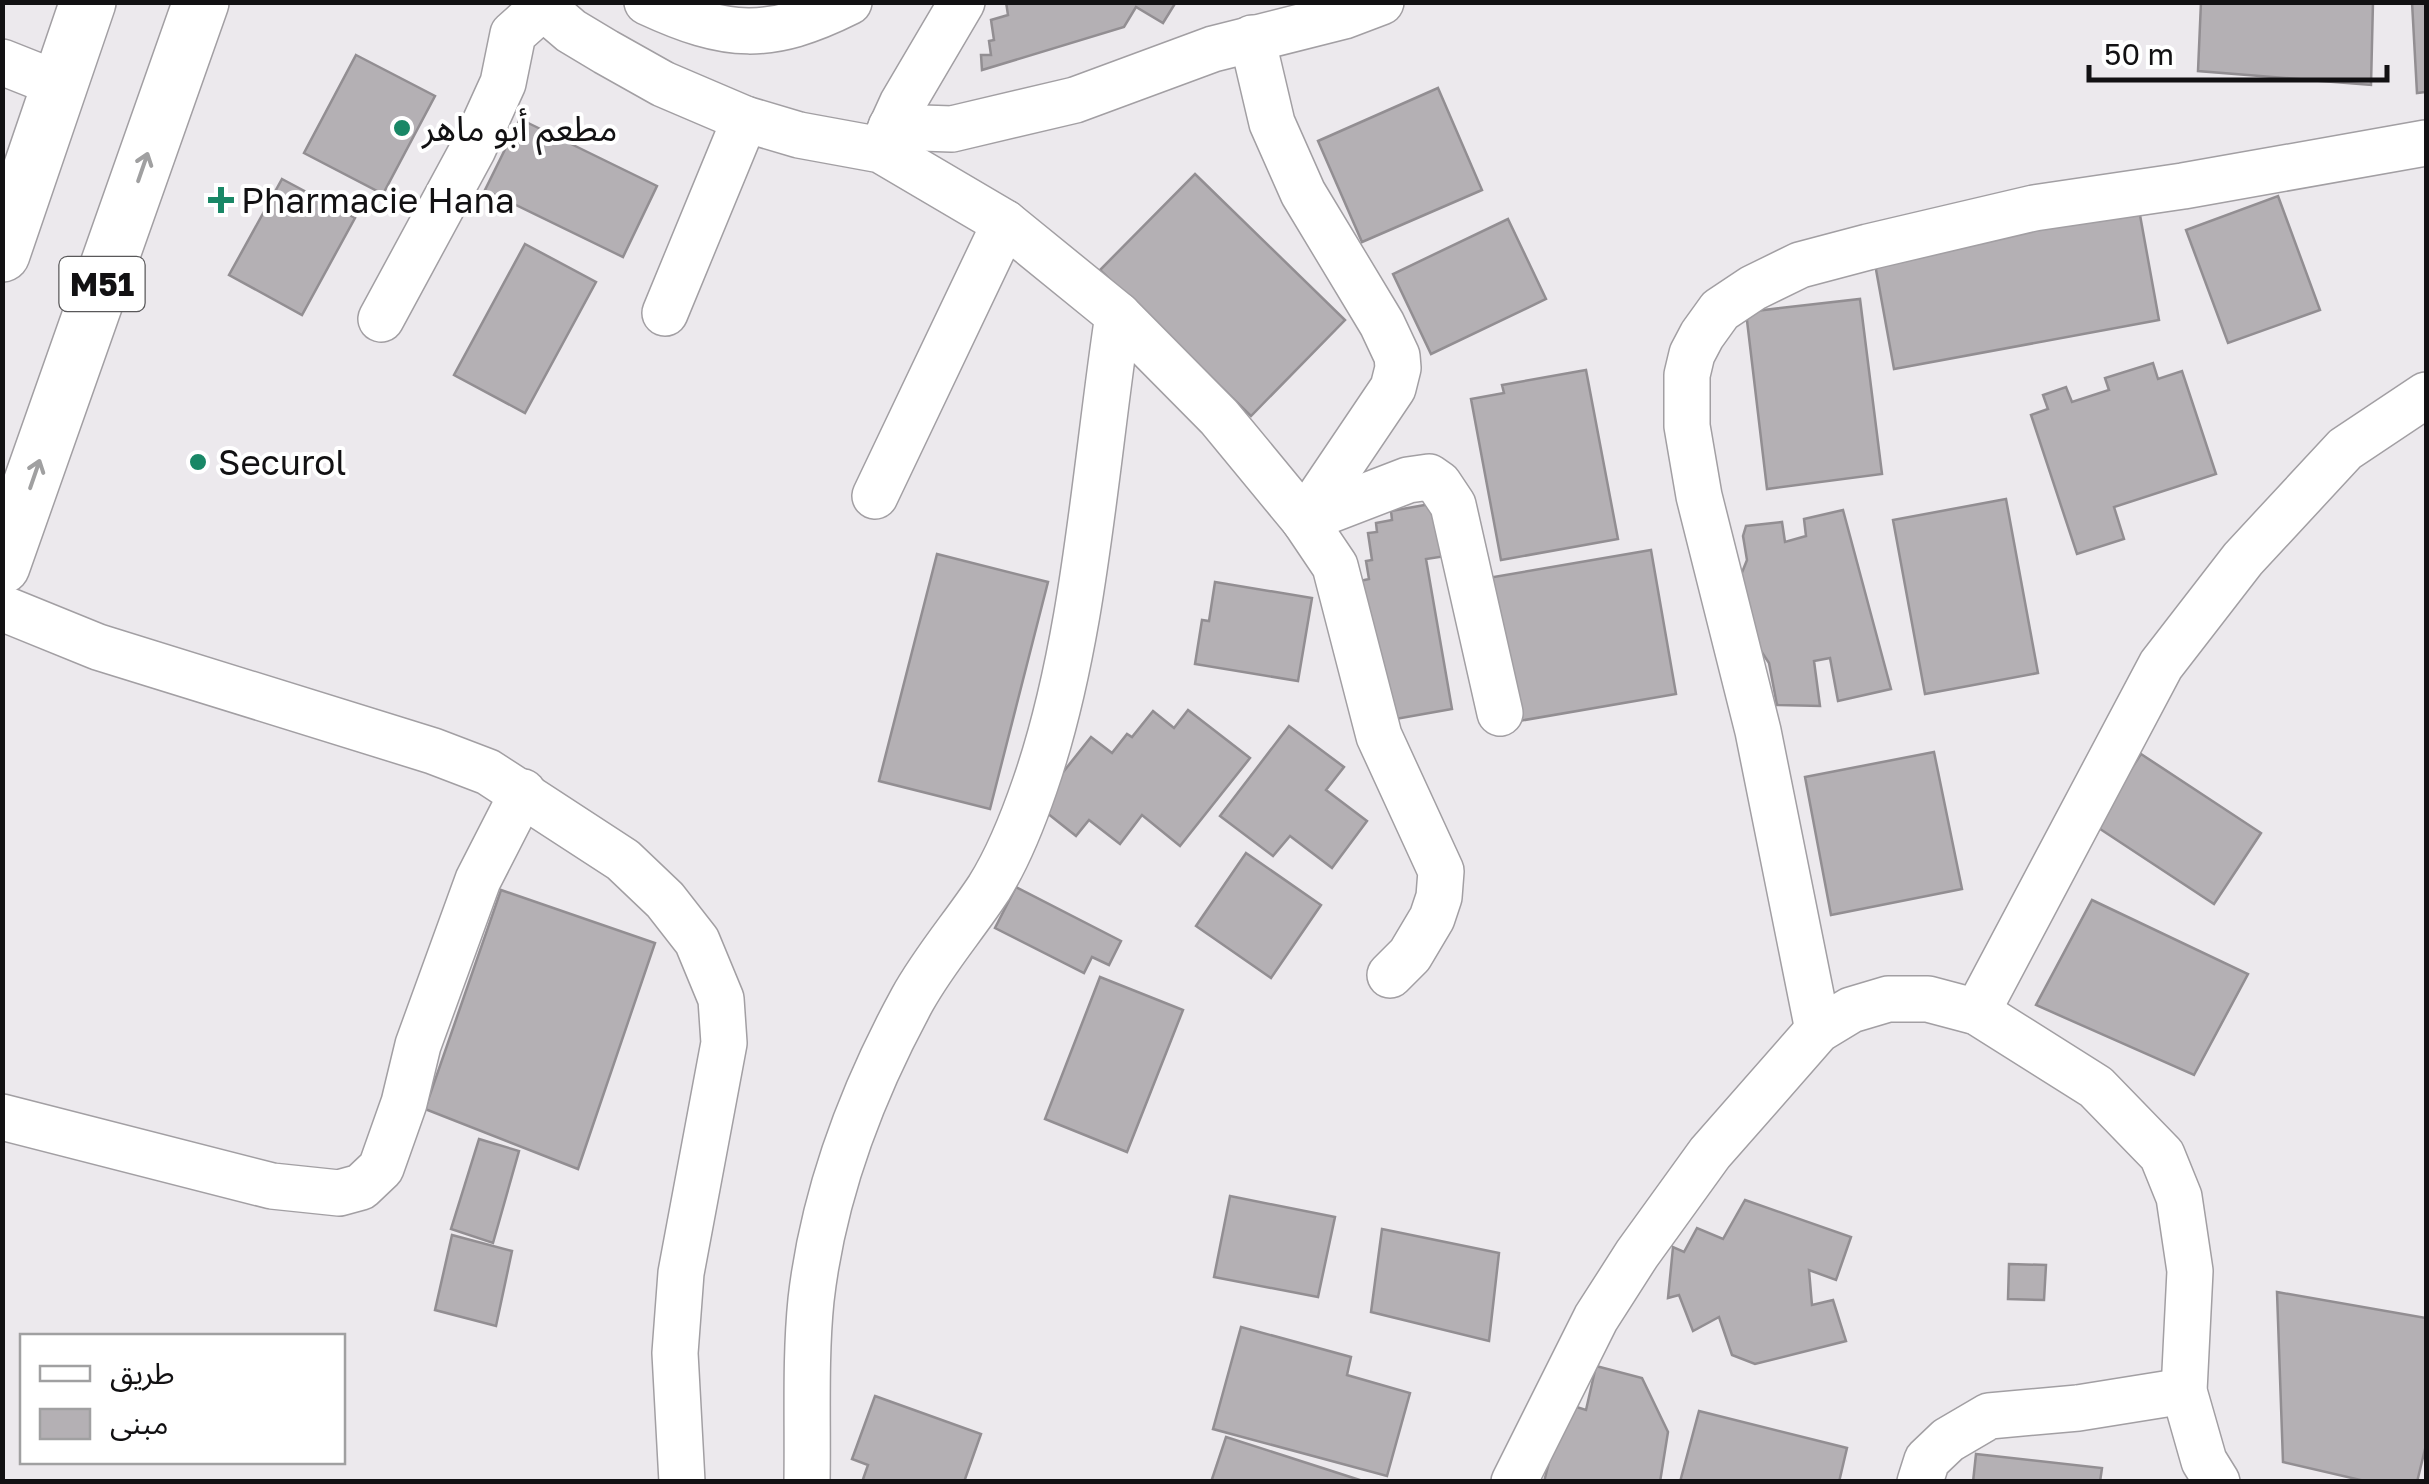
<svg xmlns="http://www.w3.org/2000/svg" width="2429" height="1484" font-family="'Golos Text','Noto Sans Arabic',sans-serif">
<rect width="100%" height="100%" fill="#ece9ed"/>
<g fill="#b4b0b4" stroke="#928e92" stroke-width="2.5">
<polygon points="1006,2 1176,2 1163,23 1136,7 1124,27 982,70 981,55 991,55 989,41 994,40 991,20 1008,15"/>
<polygon points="2201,2 2373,2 2371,85 2198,71"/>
<polygon points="2412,2 2426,2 2426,92 2417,93"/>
<polygon points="356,55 435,96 383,194 304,153"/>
<polygon points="1438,88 1482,190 1362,242 1318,141"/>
<polygon points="520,119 657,186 623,257 485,190"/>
<polygon points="1195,174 1345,320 1251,416 1100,270"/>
<polygon points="282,179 355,218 302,315 229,275"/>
<polygon points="2278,196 2320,310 2228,343 2186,230"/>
<polygon points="2138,204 2159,320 1894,369 1873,253"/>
<polygon points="1508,219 1546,299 1431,354 1393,274"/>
<polygon points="525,244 596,282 525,413 454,375"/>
<polygon points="1860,299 1882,474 1767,489 1746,312"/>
<polygon points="2153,363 2158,379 2182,371 2216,474 2114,507 2124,539 2077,554 2031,415 2048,409 2043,395 2066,387 2072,402 2109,390 2105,378"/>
<polygon points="1586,370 1618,539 1501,560 1471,399 1504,393 1502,385"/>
<polygon points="2006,499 2038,673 1925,694 1893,520"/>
<polygon points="1436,503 1446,556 1426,559 1452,709 1384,721 1360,581 1369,579 1366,561 1372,560 1368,533 1377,532 1376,523 1392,520 1391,511"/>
<polygon points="1843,510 1891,689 1838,701 1830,658 1814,661 1820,706 1777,705 1769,663 1753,639 1741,575 1747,560 1743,536 1746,526 1782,522 1785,542 1806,536 1804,519"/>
<polygon points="1651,550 1676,694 1513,722 1488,578"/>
<polygon points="937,554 1048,582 990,809 879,781"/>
<polygon points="1215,582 1312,598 1298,681 1195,664 1202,620 1209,621"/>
<polygon points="1188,710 1250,758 1180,846 1142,815 1120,844 1089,820 1076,836 1037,805 1091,737 1112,753 1127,734 1132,737 1153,711 1174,728"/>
<polygon points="1289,726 1344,767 1326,790 1367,821 1332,868 1290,836 1273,856 1220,816"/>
<polygon points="1934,752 1962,889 1831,915 1805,777"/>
<polygon points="2141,754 2261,833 2214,904 2094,825"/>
<polygon points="1246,853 1321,905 1271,978 1196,926"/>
<polygon points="1016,887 1121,941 1109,965 1092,957 1084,973 995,928"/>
<polygon points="501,890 655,943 578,1169 425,1109"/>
<polygon points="2092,900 2248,974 2194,1075 2036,1005"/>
<polygon points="1100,977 1183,1010 1127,1152 1045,1119"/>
<polygon points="479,1139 519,1151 493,1243 451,1229"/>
<polygon points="1230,1196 1335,1217 1318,1297 1214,1277"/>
<polygon points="1745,1200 1851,1237 1836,1280 1809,1270 1812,1305 1833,1300 1846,1341 1755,1364 1732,1355 1719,1317 1693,1331 1679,1295 1668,1298 1673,1247 1684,1252 1697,1228 1723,1239"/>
<polygon points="1382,1229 1499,1253 1489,1341 1371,1312"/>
<polygon points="452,1235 512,1251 496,1326 435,1310"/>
<polygon points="2009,1264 2046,1265 2044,1300 2008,1299"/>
<polygon points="2277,1292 2426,1318 2426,1445 2417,1482 2369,1482 2283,1462"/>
<polygon points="1241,1327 1351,1357 1347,1375 1410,1393 1387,1476 1213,1429"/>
<polygon points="1596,1366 1642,1378 1668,1432 1660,1482 1544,1482 1564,1403 1586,1410"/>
<polygon points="875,1396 981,1434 964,1482 862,1482 868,1465 852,1459"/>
<polygon points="1699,1411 1847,1448 1839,1482 1680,1482"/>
<polygon points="1226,1437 1366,1482 1211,1482"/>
<polygon points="1976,1454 2102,1468 2100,1482 1973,1482"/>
</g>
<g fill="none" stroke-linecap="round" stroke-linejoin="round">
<g stroke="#a29fa3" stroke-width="48">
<g id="minor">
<path d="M 537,2 L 571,31 L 606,52 L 663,84 L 745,119 L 799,135 L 881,150 L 1005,223 L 1118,315 C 1095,466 1085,641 1035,785 C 1023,820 1009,856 989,888 C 964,926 934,960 912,1000 C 862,1092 823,1195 811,1300 C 805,1359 808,1422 807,1482"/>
<path d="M 647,2 C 727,39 769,42 849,2"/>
<polyline points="1252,38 1272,123 1303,193 1382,324 1397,356 1398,368 1393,388 1304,520"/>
<polyline points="2,62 60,85"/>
<polyline points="891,127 952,129 1075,100 1213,49 1344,16 1381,2"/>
<polyline points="881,150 902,104 962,2"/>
<polyline points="665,313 745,119"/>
<polyline points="1118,315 1219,417 1304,520 1335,566 1379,736 1441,871 1439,897 1432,918 1410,955 1390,975"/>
<polyline points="381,319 473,149 503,83 513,34 542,8"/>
<polyline points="875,496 1005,223"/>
<polyline points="1304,520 1408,480 1429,477 1439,484 1453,505 1500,713"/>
<polyline points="2,608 98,647 433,751 488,772 623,860 665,900 697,941 721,999 724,1043 681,1273 675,1353 682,1482"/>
<polyline points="1977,1012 2161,665 2243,559 2345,449 2426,395"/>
<polyline points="1818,1030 1758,731 1699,496 1687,426 1687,375 1692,354 1702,335 1720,310 1753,288 1800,265 1868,247 2034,208 2183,186 2426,143"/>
<polyline points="2,1117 272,1186 339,1193 361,1187 381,1168 404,1103 418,1045 478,880 523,792"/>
<polyline points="1514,1482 1596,1318 1637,1254 1710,1153 1818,1030 1851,1010 1888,999 1928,999 1977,1012 2096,1087 2162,1155 2179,1197 2190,1271 2184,1391 2204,1461 2217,1482"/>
<polyline points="1920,1482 1927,1460 1948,1440 1989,1416 2078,1408 2184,1391"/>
</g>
</g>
<g stroke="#a29fa3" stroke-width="58">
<g id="highway">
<polyline points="2,254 88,2"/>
<polyline points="2,566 201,2"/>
</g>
</g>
<use href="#minor" stroke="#fff" stroke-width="45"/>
<use href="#highway" stroke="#fff" stroke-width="55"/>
</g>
<defs><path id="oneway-shaft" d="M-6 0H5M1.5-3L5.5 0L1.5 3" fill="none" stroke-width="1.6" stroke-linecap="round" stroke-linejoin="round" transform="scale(2.5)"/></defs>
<g stroke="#a0a0a1">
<use href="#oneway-shaft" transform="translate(143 167) rotate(-71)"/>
<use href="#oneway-shaft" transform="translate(35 474) rotate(-71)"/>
</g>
<g fill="#198766" stroke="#fff" stroke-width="4">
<circle cx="402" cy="128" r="10"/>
<path d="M216 185h10v10h10v10h-10v10h-10v-10h-10v-10h10z"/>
<circle cx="198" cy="462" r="10"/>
</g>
<g text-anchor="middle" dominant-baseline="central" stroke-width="8" stroke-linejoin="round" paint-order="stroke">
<rect fill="#fff" stroke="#59585a" stroke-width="2.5" x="59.5" y="257" width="85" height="54" rx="8"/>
<g font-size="32" font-weight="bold" fill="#121113">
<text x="102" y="284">M51</text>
</g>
<g font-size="35" fill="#121113" stroke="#fff" text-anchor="start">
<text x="422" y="128">مطعم أبو ماهر</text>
<text x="241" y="200">Pharmacie Hana</text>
<text x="218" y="462">Securol</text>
</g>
</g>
<rect width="2429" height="1484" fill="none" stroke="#121113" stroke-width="10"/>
<rect x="20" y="1334" width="325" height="130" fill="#ffffff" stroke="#a0a0a1" stroke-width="2.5"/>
<rect x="40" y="1366" width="50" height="15" fill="#ffffff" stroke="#a0a0a1" stroke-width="2.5"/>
<text x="110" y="1384" font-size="30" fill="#121113">طريق</text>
<rect x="40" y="1409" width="50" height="30" fill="#b4b0b4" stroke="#a0a0a1" stroke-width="2.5"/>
<text x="110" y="1434" font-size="30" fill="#121113">مبنى</text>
<path d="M2089 65v15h298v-15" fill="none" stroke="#121113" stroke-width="5"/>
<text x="2104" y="65" font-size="30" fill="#121113" stroke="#ffffff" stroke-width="8" paint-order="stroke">50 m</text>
</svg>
